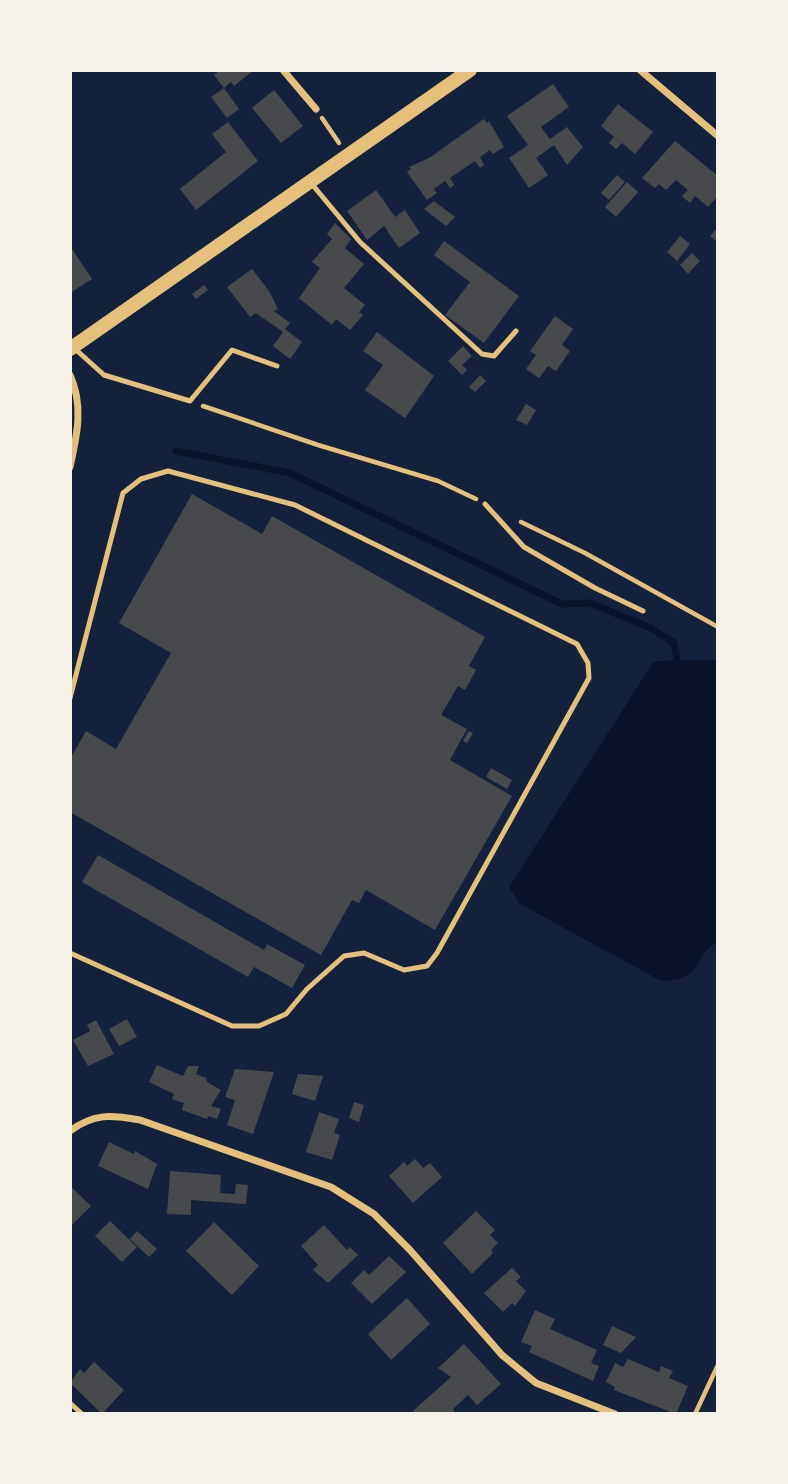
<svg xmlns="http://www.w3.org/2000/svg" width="788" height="1484" font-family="'Sofia Sans Condensed',sans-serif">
<rect width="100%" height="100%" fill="#14213d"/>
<path fill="#0b132b" d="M 718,660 L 718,942 C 691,956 706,980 661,981 L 520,904 L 509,887 L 654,661 Z"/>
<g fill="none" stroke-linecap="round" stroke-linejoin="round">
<polyline stroke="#0b132b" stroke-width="7" points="176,451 290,473 562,604 590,603 651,628 674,643 677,659 673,668"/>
</g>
<g fill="#48494c">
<polygon points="220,70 254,70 234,86 231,82 224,88 239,109 227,118 211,97 224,88 214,75"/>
<polygon points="553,84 569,107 541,127 550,139 567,127 583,147 567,165 554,145 536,158 548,175 529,188 509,158 528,145 507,116"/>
<polygon points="274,90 303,126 281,143 252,108"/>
<polygon points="618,104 653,132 635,154 622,143 616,149 609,143 614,137 601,126"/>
<polygon points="484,119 487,123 489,121 504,147 493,154 490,150 480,157 484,165 480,168 475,161 450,178 454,185 450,188 445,181 434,189 437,193 427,200 407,172 411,169 409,167 429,158"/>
<polygon points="228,122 258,161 196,210 180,189 226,152 212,134"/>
<polygon points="675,141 718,176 718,196 708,207 695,196 690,203 682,196 688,190 676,180 666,190 659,184 655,188 642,178"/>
<polygon points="617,175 625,182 609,200 601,193"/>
<polygon points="627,182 638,192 616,217 605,207"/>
<polygon points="376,190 395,217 405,210 420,233 399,248 384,226 367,240 347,211"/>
<polygon points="434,201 455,217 446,226 424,209"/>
<polygon points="335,223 351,239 345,248 364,264 344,288 365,305 359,312 363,315 350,330 336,319 332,325 299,298 320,268 312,262 332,239 327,234"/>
<polygon points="718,227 718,243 710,236"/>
<polygon points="680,236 690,244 677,261 667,252"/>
<polygon points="444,241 519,296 484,343 445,315 470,282 434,255"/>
<polygon points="70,246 92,279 70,293"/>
<polygon points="692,253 700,261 688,274 680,265"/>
<polygon points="252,269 269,291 278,309 274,311 290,323 285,329 302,342 290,359 273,346 283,332 256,313 250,317 227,287"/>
<polygon points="204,285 208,290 196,299 192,294"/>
<polygon points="555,316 573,329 562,345 570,351 556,371 548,366 539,378 526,369 536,355 530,351"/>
<polygon points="377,332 434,376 405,418 365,390 383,365 363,351"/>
<polygon points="463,346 472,356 462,365 467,370 462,375 448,361"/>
<polygon points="480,375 486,381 475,392 469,387"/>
<polygon points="526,404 536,410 527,425 516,420"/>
<polygon points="192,494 262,534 272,516 485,637 469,666 476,670 465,690 458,686 441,715 467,729 450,760 512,796 435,930 366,890 359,903 352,900 321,955 70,812 70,759 86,731 116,749 171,653 119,623"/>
<polygon points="469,731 473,733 467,743 463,741"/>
<polygon points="491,768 512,780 507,789 486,777"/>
<polygon points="98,855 264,950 267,944 305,965 292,988 254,967 248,977 82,882"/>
<polygon points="127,1019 137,1037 119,1046 109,1029"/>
<polygon points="96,1020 114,1054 88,1066 73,1040 90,1031 87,1025"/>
<polygon points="157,1065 183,1076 188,1066 199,1066 196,1074 206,1078 207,1082 221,1090 211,1106 221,1109 217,1119 208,1116 207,1119 182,1110 184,1103 172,1099 174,1094 149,1082"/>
<polygon points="235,1069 274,1072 253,1134 227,1125 235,1100 225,1097"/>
<polygon points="298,1074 323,1076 315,1101 292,1094"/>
<polygon points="354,1102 364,1105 359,1122 349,1118"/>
<polygon points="319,1112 339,1119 334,1133 340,1135 332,1160 306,1152"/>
<polygon points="109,1142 134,1154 135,1151 157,1164 148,1189 98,1166"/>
<polygon points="415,1159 423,1168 430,1163 442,1177 413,1203 389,1176 404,1162 407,1166"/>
<polygon points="170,1171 221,1175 220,1193 235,1194 236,1184 248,1185 246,1204 191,1200 191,1215 167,1214"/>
<polygon points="70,1186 91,1206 70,1227"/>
<polygon points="476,1211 495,1230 490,1235 498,1243 491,1250 493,1253 472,1274 443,1243"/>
<polygon points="110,1221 137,1247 122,1262 95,1236"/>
<polygon points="214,1222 259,1266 232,1295 186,1251"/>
<polygon points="324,1225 347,1250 350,1247 358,1255 328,1283 313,1270 318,1265 301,1246"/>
<polygon points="137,1231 157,1249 149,1257 130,1239"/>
<polygon points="389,1256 406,1272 372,1304 351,1283 364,1270 369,1275"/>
<polygon points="512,1268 521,1277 516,1281 526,1291 515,1306 512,1303 503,1312 484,1293"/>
<polygon points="407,1298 430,1324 391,1360 368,1334"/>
<polygon points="535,1310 555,1319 550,1329 597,1350 591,1363 599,1366 593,1381 529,1352 532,1346 521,1342"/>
<polygon points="612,1326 636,1337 621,1353 603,1345"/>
<polygon points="464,1344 501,1384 477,1405 468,1395 453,1409 456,1414 416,1414 413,1411 451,1377 438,1368"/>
<polygon points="628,1359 659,1372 661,1366 673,1371 669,1378 688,1386 676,1414 614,1390 615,1387 606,1382 615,1363 623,1367"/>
<polygon points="94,1362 124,1390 102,1414 70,1383 80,1369 84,1373"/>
</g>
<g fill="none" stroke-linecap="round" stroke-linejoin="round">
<g stroke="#e5c07b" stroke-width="4.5">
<polyline points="322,118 339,143"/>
<polyline points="203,406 318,445 438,481 476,499"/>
<polyline points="521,522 585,553 718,627"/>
<polyline points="695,1414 718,1365"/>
</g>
<g stroke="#e5c07b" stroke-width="5">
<polyline points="311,183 360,242 482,354 494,356 516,331"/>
<polyline points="74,348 104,375 190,401 232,350 277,366"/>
<polyline points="485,504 524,547 595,588 643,611"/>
<polyline points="70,698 123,493 141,479 168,471 295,505 577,644 588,663 589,678 437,953 427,966 404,970 364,953 344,956 307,989 286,1014 259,1026 232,1026 70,953"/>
<polyline points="70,1403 82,1414"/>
</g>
<g stroke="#e5c07b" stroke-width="7">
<polyline points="283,70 316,109"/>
<polyline points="640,70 718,136"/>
<path d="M 70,375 C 84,406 77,435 70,467"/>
<path d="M 70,1131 C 94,1113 111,1115 140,1120 L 331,1187 L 374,1214 L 410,1250 L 502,1355 L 536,1383 L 615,1414"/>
</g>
<polyline stroke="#e5c07b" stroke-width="14" points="70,349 470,70"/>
</g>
<rect width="788" height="1484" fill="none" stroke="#f6f1e7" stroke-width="144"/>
</svg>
